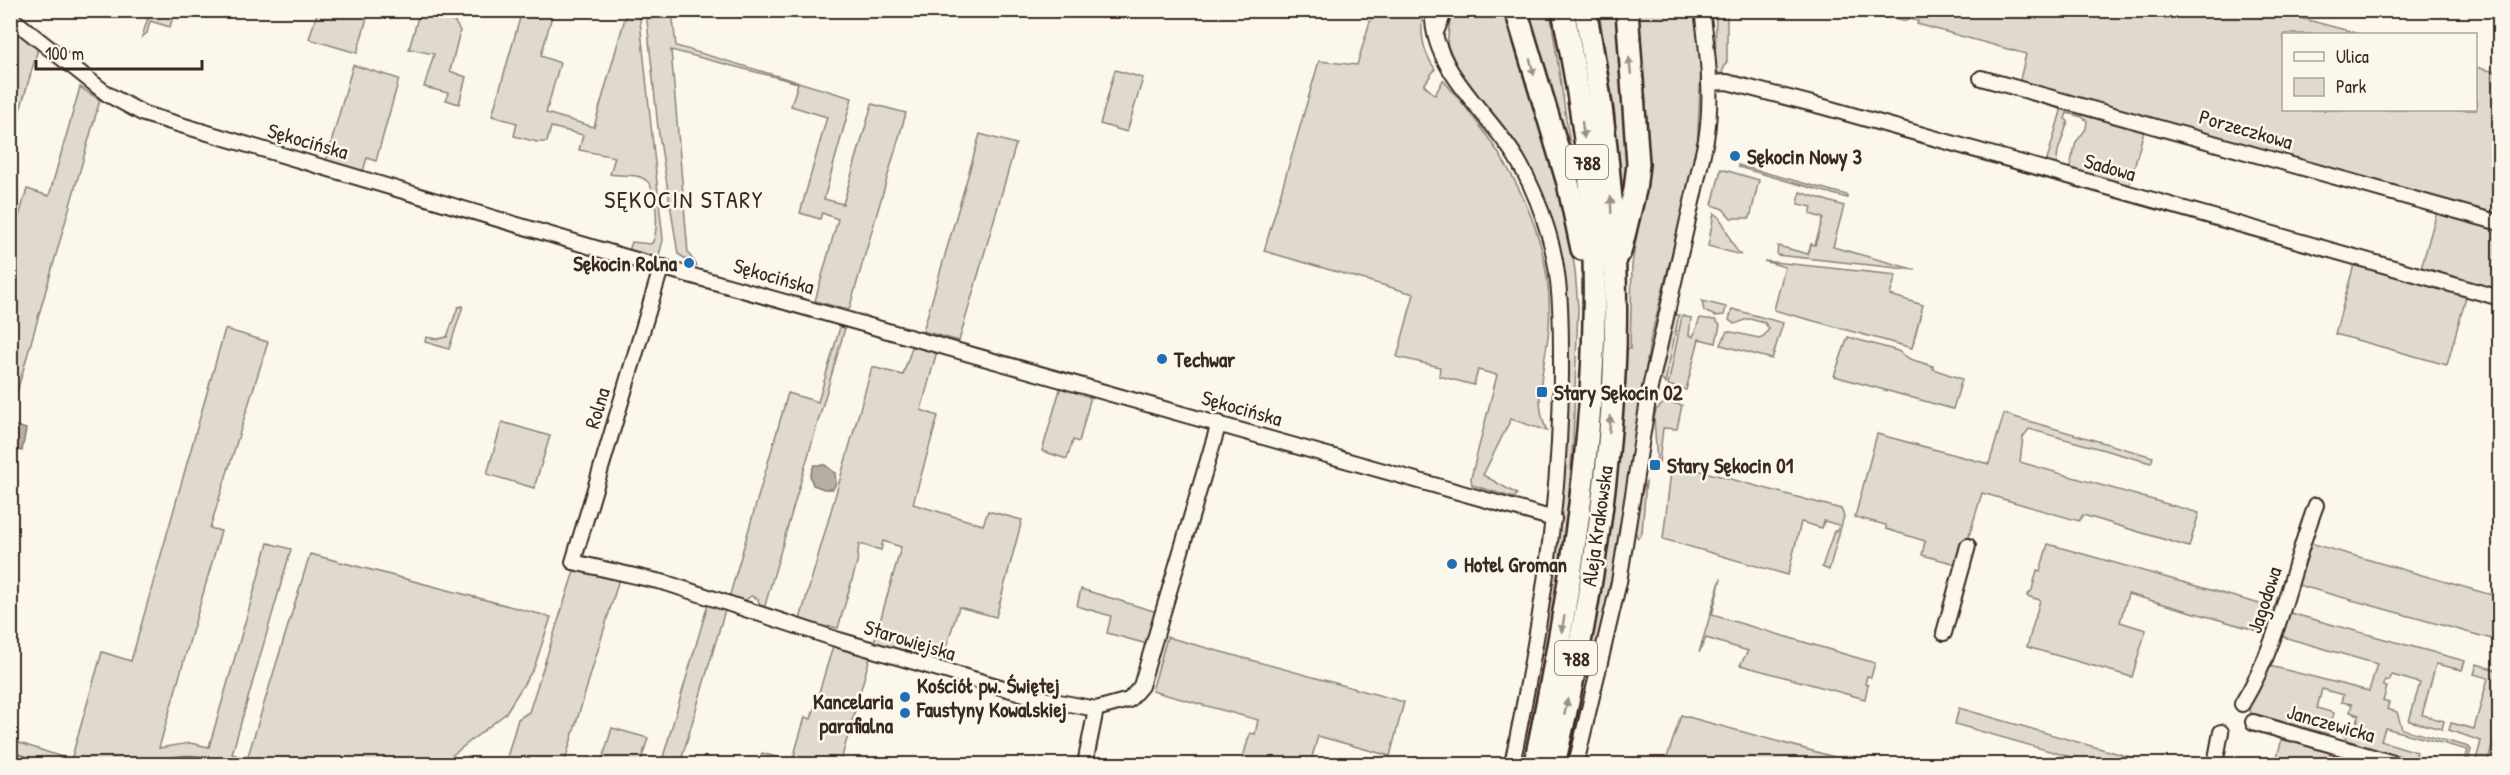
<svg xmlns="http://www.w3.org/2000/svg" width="2510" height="775" font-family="'Patrick Hand',sans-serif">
<rect width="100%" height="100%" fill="#fbf7ec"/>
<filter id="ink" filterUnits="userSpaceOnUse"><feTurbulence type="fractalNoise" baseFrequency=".0167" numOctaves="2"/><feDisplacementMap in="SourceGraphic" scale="12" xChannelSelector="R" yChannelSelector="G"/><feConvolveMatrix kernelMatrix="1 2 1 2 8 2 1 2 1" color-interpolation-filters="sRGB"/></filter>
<g filter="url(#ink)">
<g fill="#dfd9ce" stroke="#8d8276" stroke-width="1.5">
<polygon points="318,10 369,11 357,53 309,39"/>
<polygon points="420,10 446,11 444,18 455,22 460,31 450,71 466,77 459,104 446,100 448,93 424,87 434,54 409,49"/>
<polygon points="150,11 174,13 170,27 150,21 147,33 142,37"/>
<path d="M 522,11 L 553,12 L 541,56 L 560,63 L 546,113 L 594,127 L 627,11 L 639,11 L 663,240 L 658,259 L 629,251 L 632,242 L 651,244 C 660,236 657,189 647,181 C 637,172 622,177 610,174 L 615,157 L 579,150 L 583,135 L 551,127 L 547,142 L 537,142 L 514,136 L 517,123 L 492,116 Z"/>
<polygon points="646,11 672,11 676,46 852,98 824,199 843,204 872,104 906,113 849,310 815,301 838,219 822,213 820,219 800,213 827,117 791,106 798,83 671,50 688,253 697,266 678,254 658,128"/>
<path d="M 1373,11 L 1423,11 C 1420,33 1422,50 1435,69 L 1424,85 L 1435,95 L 1443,80 C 1504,150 1555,230 1549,327 C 1547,362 1531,397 1547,431 L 1511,419 L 1483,475 L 1517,494 L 1514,498 L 1472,485 L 1471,478 L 1497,375 L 1478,370 L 1474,385 L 1439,376 L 1440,367 L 1397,357 L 1414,294 L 1264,251 L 1319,61 L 1357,65 Z"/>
<polygon points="1451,11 1507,11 1562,196 1575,270 1578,308 1573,441 1568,507 1542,686 1525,764 1517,764 1545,617 1561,506 1568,307 1564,274 1548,206 1523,155 1458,68 1447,44"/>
<polygon points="1524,11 1550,11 1578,197"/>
<polygon points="1599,11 1618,11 1631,156 1621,212 1615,115"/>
<polygon points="1637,11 1695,11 1701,68 1697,151 1650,342 1618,555 1570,764 1559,764 1613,499 1626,348 1630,349 1632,265 1646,176"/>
<polygon points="1716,11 1727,11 1727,61 1721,75 1715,69"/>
<polygon points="1869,11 2274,11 2360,34 2284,34 2284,110 2476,110 2476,67 2499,73 2499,219 2019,84 2026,54 1917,24 1918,21 1907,18 1906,21"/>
<polygon points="11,25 38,49 11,141"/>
<polygon points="353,65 399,79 376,161 367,158 363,171 326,161"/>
<polygon points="1115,70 1143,78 1127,132 1100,124"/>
<polygon points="80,87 100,100 11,413 11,221 17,223 27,189 49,196"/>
<polygon points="2063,104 2145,127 2128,191 2068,174 2076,142 2086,129 2087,121 2082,117 2067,113 2065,119 2068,121 2058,151 2056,166 2045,167"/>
<polygon points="980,134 1016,144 959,341 923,331"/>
<polygon points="1738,165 1847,195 1847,198 1738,167"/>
<polygon points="1721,169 1759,180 1750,218 1731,218 1723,209 1712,205"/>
<polygon points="1800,192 1844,206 1833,247 1916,270 1777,255 1778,246 1808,254 1811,244 1815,245 1823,218 1810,214 1812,207 1798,204"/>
<polygon points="2438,208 2499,226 2499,294 2420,272"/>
<path d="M 1714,213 C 1729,224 1727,243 1741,255 L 1708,246 Z"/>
<polygon points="1764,261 1896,275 1890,295 1923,305 1912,348 1774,310 1785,267"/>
<polygon points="2355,261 2467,293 2447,365 2335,334"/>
<polygon points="1702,301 1726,307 1724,315 1715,316 1704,311"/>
<polygon points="463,306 449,349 425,342 426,337 438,339 447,337 458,307"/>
<path d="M 1732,309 L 1783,323 L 1772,359 L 1721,345 L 1727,331 L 1759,338 L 1764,336 L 1769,329 L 1765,323 L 1750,319 C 1740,318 1738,329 1729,320 Z"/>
<path d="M 1672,315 L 1679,315 L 1665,384 C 1651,369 1668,332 1672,315 Z"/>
<polygon points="1682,316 1691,318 1689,335 1693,337 1700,318 1715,320 1720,325 1716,343 1699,339 1686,390 1668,385"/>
<polygon points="840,327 845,328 764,609 760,607 758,599 751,596 743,602 729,598 788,393 818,402"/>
<polygon points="225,329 268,342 210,528 221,531 159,748 190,743 209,747 268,543 291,549 232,754 247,759 310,554 551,617 534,668 505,714 441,764 11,764 11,740 71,760 102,652 131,661"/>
<polygon points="1848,337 1898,351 1910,359 1933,366 1933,369 1962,379 1953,409 1834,376"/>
<polygon points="913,344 937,351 921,410 938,416 913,504 983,525 988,511 1022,520 996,617 959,607 940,666 873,646 901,547 883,541 881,550 859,544 857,563 838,628 829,626 826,632 799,623 872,367 903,375"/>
<polygon points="1061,386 1088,394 1090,400 1079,442 1073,440 1067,459 1042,451"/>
<polygon points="1665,402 1682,405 1677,429 1663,428 1659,463 1657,463 1654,418 1656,410"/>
<polygon points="2004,414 2153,457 2151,463 2029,429 2023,437 2020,462 2199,513 2189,547 2083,515 2079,521 1982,493 1963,556 1956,564 1922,555 1925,541 1886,529 1886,525 1855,517 1877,434 1989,464"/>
<polygon points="502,422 550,436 534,488 487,474"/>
<polygon points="1672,463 1841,509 1844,516 1829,570 1822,567 1834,531 1837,531 1839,525 1824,521 1822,528 1801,522 1788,575 1663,539"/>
<path d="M 1646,481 L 1642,533 L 1638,538 C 1628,524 1641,497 1646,481 Z"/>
<polygon points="2310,543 2499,597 2499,641 2298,585"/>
<polygon points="2048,544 2281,610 2273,635 2128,594 2120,622 2146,630 2132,677 2027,647 2040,600 2027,596 2032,590 2037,570 2040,571"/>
<polygon points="575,568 619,579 564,764 505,764 518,719 529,712"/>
<polygon points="1721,578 1712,615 1875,663 1871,677 1867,676 1865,684 1868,685 1865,699 1740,665 1748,651 1706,638 1699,653"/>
<polygon points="1081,589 1157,612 1147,644 1107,633 1111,616 1077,606"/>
<polygon points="708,604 725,610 681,761 692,764 661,764"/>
<polygon points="2290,613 2465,661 2462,670 2436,664 2422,715 2444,721 2442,729 2409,721 2420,683 2392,675 2389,681 2385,680 2383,686 2387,687 2383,701 2389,703 2387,709 2397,712 2402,729 2469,747 2471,750 2467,764 2464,764 2468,750 2385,728 2381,741 2417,752 2414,762 2347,740 2343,734 2347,723 2356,726 2359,715 2350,712 2352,704 2341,702 2343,695 2322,689 2317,708 2334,713 2328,734 2251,713 2248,706 2270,666 2369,691 2377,664 2280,636"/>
<polygon points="1167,637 1404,702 1390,756 1318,736 1310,764 1241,764 1250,733 1255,734 1258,720 1152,691"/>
<polygon points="833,646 870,657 840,764 759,764 762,753 792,762 805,717 811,719"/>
<polygon points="2477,664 2499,671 2499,723 2487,764 2475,764 2481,741 2449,730 2451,723 2474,729 2488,678 2474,674"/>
<polygon points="1959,708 2137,759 2135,764 2095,764 1955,724"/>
<polygon points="1681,715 1860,764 1665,764"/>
<polygon points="612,728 648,738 640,764 601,764"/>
<polygon points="2251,728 2356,757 2355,761 2366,764 2275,764 2282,739 2251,730"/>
</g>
<g fill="#b6aea2" stroke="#85796d" stroke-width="1.5">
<polygon points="11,424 26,429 22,451 11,448"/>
<polygon points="814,465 825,465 835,473 836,483 833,489 824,489 813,485 810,476"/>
</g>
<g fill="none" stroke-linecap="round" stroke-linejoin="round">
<g stroke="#85796d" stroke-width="3">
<polyline points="16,754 47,764"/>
<path d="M 160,761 C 186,753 203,756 229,764"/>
</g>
<g stroke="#3b2a1e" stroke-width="18">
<g id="minor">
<path d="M 1433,10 C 1429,69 1491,114 1518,161 C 1531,183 1541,208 1548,232 C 1562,277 1561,326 1561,372 C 1561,505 1539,635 1512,764"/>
<polyline points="10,17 107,94 144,114 622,256 1554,519"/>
<polyline points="1436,32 1445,10"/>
<polyline points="1981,78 2500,223"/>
<polyline points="1709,83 1727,82 1824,107 2500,298"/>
<polyline points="664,267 659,275 573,562 666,583 839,640 1038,698 1096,709 1129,700 1141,686 1219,423"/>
<polyline points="1944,633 1968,546"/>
<path d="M 2242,704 C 2282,638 2289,575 2316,505"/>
<polyline points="2253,722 2397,764"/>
<polyline points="1085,764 1096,709"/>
<path d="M 1576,764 L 1619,582 L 1650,388 L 1706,140 C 1713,97 1708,54 1702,10"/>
<polyline points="2215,764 2221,732"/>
</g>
</g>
<g stroke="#3b2a1e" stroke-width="26">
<g id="primary">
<polyline points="1516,10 1568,183 1582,249"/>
<polyline points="1620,252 1635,190 1638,164 1627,10"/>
<path d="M 1535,764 C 1574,577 1605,386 1591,194 C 1586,133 1575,71 1563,10"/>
<path d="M 1554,764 C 1584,637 1607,506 1614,375 C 1620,254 1608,130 1585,10"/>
</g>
</g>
<use href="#minor" stroke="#fbf7ec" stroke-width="14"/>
<use href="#primary" stroke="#fbf7ec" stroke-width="21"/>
</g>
<defs><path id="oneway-solid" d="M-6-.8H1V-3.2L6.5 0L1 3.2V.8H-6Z" transform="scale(1.5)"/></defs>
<g fill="#9b9085">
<use href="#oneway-solid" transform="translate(1630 66) rotate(-96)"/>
<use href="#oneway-solid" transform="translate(1532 67) rotate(76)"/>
<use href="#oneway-solid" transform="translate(1583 130) rotate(83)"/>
<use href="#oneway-solid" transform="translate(1611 205) rotate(-92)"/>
<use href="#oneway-solid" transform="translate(1610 424) rotate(-85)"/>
<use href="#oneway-solid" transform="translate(1563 624) rotate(100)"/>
<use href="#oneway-solid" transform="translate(1566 707) rotate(-78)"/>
</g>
</g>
<g fill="#1f6fb2" stroke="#fbf7ec" stroke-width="2">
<circle cx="1735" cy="156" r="6"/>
<circle cx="689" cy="263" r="6"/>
<circle cx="1162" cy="359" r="6"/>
<rect x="1536" y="386" width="12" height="12" rx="3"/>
<rect x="1649" y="459" width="12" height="12" rx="3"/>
<circle cx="1452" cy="564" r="6"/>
<circle cx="905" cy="697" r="6"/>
<circle cx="905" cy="713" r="6"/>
</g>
<g text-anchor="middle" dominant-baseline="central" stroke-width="5" stroke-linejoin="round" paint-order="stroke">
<g fill="#fbf7ec" stroke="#75685c" stroke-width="1.5">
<rect x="1566" y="145" width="42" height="34" rx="4.5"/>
<rect x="1555" y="641" width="42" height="34" rx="4.5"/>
</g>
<g font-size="20" font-weight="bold" fill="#3b2a1e">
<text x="1587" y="162">788</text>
<text x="1576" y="658">788</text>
</g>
<g font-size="21" fill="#3b2a1e" stroke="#fbf7ec">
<text transform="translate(2246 129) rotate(16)">Porzeczkowa</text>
<text transform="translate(308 141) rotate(16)">Sękocińska</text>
<text transform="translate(2110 167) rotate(16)">Sadowa</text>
<text transform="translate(774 276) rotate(16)">Sękocińska</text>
<text transform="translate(597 408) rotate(-73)">Rolna</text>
<text transform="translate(1242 408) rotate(16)">Sękocińska</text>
<text transform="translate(1597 526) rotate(-82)">Aleja Krakowska</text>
<text transform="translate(2264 600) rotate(-72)">Jagodowa</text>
<text transform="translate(910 640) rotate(17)">Starowiejska</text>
<text transform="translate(2331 723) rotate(16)">Janczewicka</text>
</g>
<g font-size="21" font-weight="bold" fill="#3b2a1e" stroke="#fbf7ec" text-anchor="start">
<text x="1747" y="156">Sękocin Nowy 3</text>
<text x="677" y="263" text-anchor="end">Sękocin Rolna</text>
<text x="1174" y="359">Techwar</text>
<text x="1554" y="392">Stary Sękocin 02</text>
<text x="1667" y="465">Stary Sękocin 01</text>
<text x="1464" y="564">Hotel Groman</text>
<text x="917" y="685">Kościół pw. Świętej<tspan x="917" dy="24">Faustyny Kowalskiej</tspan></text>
<text x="893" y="701" text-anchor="end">Kancelaria<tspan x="893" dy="24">parafialna</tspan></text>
</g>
<g font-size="24" letter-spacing="1.5" fill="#3b2a1e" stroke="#fbf7ec">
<text x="684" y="199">SĘKOCIN STARY</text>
</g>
</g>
<rect width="2510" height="775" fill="none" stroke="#fbf7ec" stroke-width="36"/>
<rect x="18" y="18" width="2474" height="739" fill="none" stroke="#3b2a1e" stroke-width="2" filter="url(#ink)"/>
<rect x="2282" y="33" width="195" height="78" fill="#fbf7ec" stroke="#aea59a" stroke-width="1.5"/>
<rect x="2294" y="52" width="30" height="9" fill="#fbf7ec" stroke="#aea59a" stroke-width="1.5"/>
<text x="2336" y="63" font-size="18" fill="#3b2a1e">Ulica</text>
<rect x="2294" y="78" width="30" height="18" fill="#dfd9ce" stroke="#aea59a" stroke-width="1.5"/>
<text x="2336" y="93" font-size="18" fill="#3b2a1e">Park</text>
<path d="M36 60v9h166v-9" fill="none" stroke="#3b2a1e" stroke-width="3"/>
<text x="45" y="60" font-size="18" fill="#3b2a1e" stroke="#fbf7ec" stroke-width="4.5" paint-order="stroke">100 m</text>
</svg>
